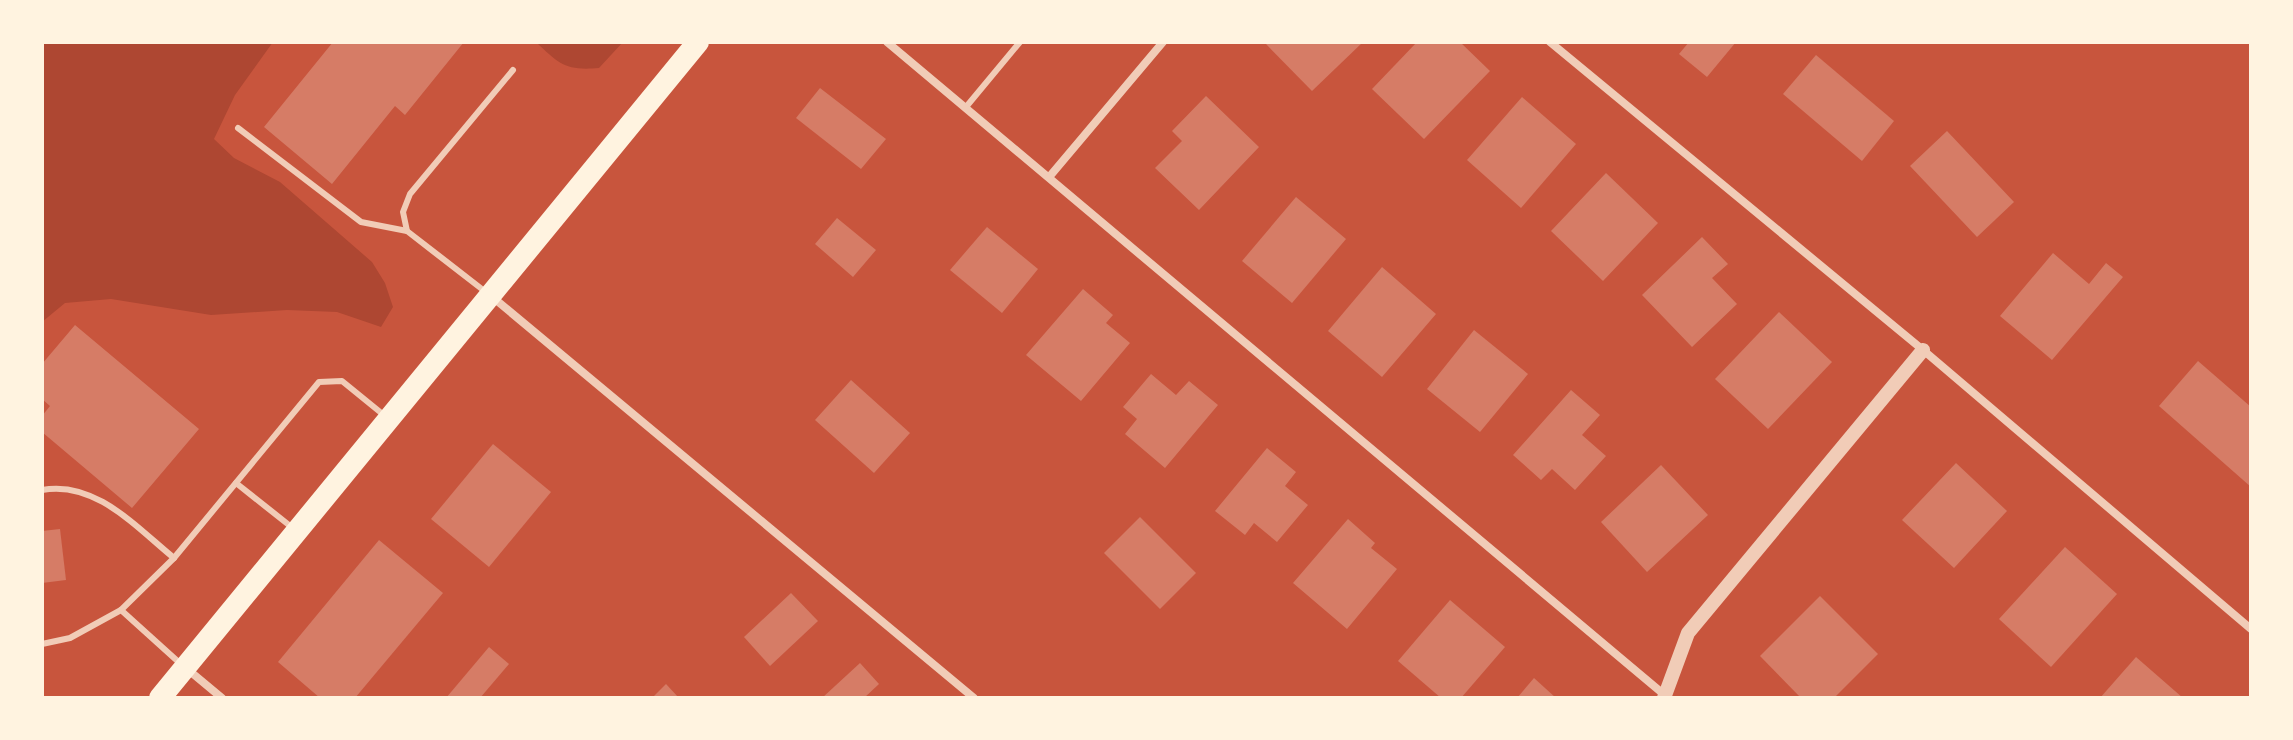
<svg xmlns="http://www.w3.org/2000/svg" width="2293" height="740" font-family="'Noto Sans',sans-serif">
<rect width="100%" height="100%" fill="#c8553d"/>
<g fill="#ae4732">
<polygon points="42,42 273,42 235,95 214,139 234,158 280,182 372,262 385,283 393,307 381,327 337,312 287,310 211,315 111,299 65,303 42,322"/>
<path d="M 536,42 L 623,42 L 599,68 C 566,71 559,64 536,42 Z"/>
</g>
<g fill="#d67c66">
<polygon points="333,42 464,42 405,115 395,106 332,184 264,127"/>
<polygon points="1264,42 1363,42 1312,91"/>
<polygon points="1417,42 1460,42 1490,71 1424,139 1372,89"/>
<polygon points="1689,42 1736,42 1707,77 1679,54"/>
<polygon points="1816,55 1894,121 1862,161 1783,94"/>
<polygon points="820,88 886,139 861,169 796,118"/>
<polygon points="1206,96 1259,147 1199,210 1155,168 1182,141 1172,131"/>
<polygon points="1522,97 1576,144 1521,208 1467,160"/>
<polygon points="1947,131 2014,202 1977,237 1910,166"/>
<polygon points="1606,173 1658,223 1603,281 1551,231"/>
<polygon points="1296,197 1346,239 1292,303 1242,261"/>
<polygon points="837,218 876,250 853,277 815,244"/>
<polygon points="987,227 1038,269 1002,313 950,270"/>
<polygon points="1702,237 1728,264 1712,278 1737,304 1692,347 1642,295"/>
<polygon points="2053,253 2089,284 2106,263 2123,277 2052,360 2000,316"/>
<polygon points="1382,267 1436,314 1382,377 1328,331"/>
<polygon points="1083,289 1113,315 1106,323 1130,343 1081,401 1026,355"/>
<polygon points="1779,312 1832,362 1768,429 1715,379"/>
<polygon points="75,325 199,429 132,508 42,432 42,416 50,406 42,399 42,364"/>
<polygon points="1474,330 1528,374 1480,432 1427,389"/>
<polygon points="2198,361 2251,407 2251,487 2159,406"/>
<polygon points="1151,374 1176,395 1189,381 1218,405 1165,468 1125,434 1137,419 1123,407"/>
<polygon points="851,380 910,433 874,473 815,420"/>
<polygon points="1571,390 1600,415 1582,435 1606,456 1575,490 1552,469 1541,480 1513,455"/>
<polygon points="493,444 551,492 489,567 431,519"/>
<polygon points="1267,448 1296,472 1285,486 1308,505 1277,542 1254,523 1245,535 1215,511"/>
<polygon points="1956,463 2007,511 1954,568 1902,520"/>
<polygon points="1661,465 1708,515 1647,572 1601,522"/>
<polygon points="1140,517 1196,573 1160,609 1104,553"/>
<polygon points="1348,519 1375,543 1371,548 1397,569 1347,629 1293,583"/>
<polygon points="60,529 66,580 42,583 42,531"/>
<polygon points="379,540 443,593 355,698 320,698 278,662"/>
<polygon points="2065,547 2117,594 2051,667 1999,619"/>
<polygon points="791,593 818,621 770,666 744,637"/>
<polygon points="1820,596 1878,654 1834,698 1801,698 1760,656"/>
<polygon points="1450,600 1505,647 1461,698 1441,698 1398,661"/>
<polygon points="489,647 509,664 480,698 446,698"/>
<polygon points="2136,657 2183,698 2100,698"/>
<polygon points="860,663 879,684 864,698 822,698"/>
<polygon points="1534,678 1556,698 1517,698"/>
<polygon points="666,684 679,698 652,698"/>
</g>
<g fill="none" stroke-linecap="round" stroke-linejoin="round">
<g stroke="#f1ccb7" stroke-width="6">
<polyline points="966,107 1020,42"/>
<polyline points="238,128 361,222 407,231"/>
<polyline points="487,293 407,231 403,212 410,194 513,70"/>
<polyline points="236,483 294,529"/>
<path d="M 42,490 C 95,480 136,527 174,558"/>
<polyline points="121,610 174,558 319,382 342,381 385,416"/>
<polyline points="42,644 70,638 121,610 183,666"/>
</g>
<g stroke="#f1ccb7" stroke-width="8">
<polyline points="887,42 1667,697"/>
<polyline points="1550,42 1923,350 2251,629"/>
<polyline points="1050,176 1163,42"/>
<polyline points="490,295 974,698"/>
<polyline points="186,668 222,698"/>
</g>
<polyline stroke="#f1ccb7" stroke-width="14" points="1664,698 1688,633 1923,350"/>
<polyline stroke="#fff3e0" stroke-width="22" points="160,698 698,42"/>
</g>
<rect width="2293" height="740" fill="none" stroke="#fff3e0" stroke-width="88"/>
</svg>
